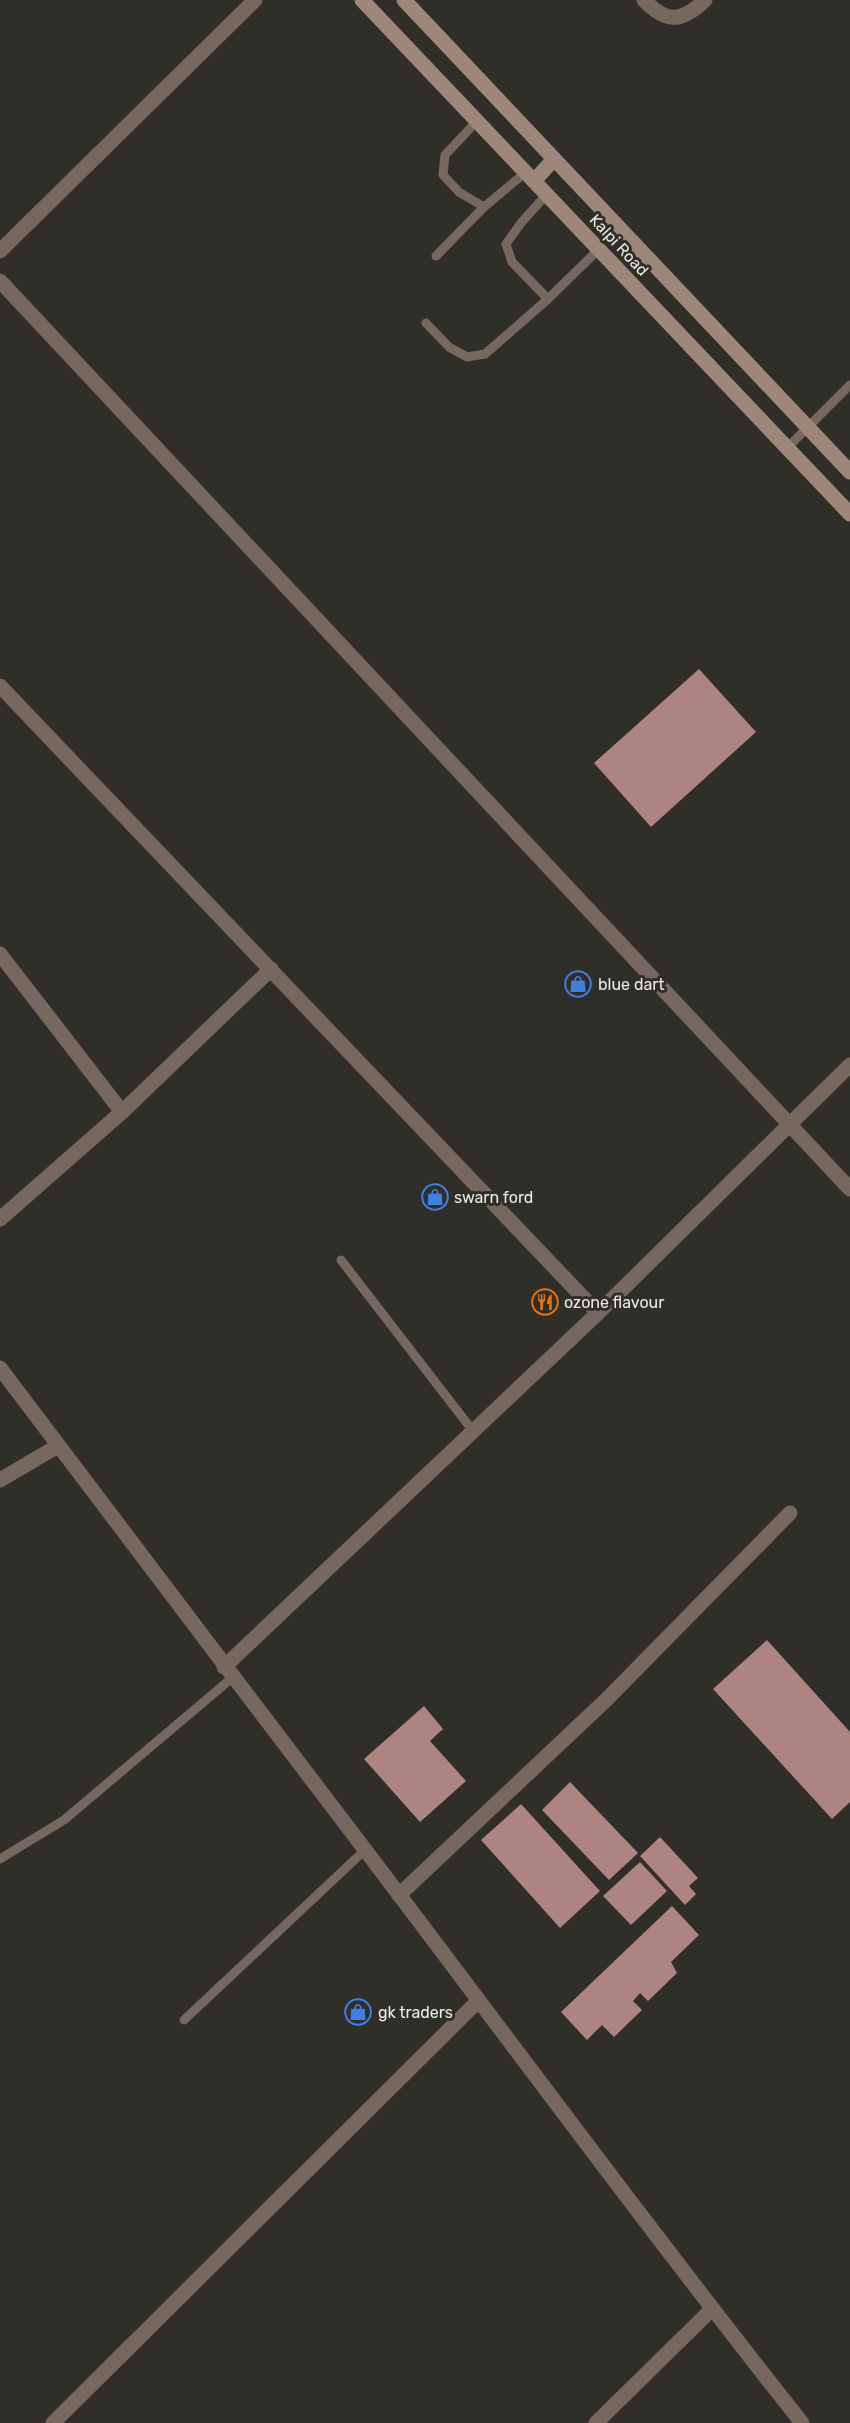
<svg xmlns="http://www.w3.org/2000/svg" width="850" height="2423" font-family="Rubik,sans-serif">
<rect width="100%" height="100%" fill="#2f2e28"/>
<g fill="#ad8482">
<polygon points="699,669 756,732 651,827 594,763"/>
<polygon points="767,1640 850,1732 850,1802 832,1819 713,1689"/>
<polygon points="424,1706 443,1729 430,1741 466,1781 420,1822 364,1759"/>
<polygon points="570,1782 638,1853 609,1880 542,1810"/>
<polygon points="521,1804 600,1891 560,1928 481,1840"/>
<polygon points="660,1837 698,1878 689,1886 696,1894 685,1905 640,1856"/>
<polygon points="640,1862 667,1891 631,1925 603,1896"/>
<polygon points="672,1906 699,1935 671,1962 677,1973 648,2001 640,1993 633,2001 642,2010 614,2037 602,2025 587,2040 561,2012"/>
</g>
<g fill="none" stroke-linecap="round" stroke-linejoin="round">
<g stroke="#76675f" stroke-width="9">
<polyline points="477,121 445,155 443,175 459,192 484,207 526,172"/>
<polyline points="547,194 521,223 506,244 512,262 548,299"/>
<polyline points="436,256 484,207"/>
<polyline points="426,323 449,347 467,357 485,354 548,299 599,249"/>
<polyline points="787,448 850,385"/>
<polyline points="341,1260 473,1431"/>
<polyline points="0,1859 64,1820 232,1678"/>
<polyline points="184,2020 365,1850"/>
</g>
<g stroke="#76675f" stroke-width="15">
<path d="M 644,0 C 667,24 682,22 705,0"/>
<polyline points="0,251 255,0"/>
<polyline points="0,281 850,1189"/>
<polyline points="0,686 598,1313"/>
<polyline points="0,954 122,1112"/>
<polyline points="0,1219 122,1112 271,969"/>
<path d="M 0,1368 C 121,1530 244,1690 366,1851 C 511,2042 653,2235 802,2423"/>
<polyline points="0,1480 58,1446"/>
<polyline points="224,1667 598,1313 850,1065"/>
<polyline points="399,1895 606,1700 790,1513"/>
<polyline points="53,2423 478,2001"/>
<polyline points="596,2423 712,2309"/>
</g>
<g stroke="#9e877a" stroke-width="15">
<polyline points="362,0 850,514"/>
<polyline points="404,0 850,472"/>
<polyline points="534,181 554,159"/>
</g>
</g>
<defs>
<g id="shop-ring" transform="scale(1.35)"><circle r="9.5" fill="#2f2e28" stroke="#3f7fe0" stroke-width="1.5"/><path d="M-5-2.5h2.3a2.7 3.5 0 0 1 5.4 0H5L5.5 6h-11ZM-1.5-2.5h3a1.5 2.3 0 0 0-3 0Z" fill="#3f7fe0"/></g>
<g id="restaurant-ring" transform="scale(1.35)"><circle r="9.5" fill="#2f2e28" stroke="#e8710a" stroke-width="1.5"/><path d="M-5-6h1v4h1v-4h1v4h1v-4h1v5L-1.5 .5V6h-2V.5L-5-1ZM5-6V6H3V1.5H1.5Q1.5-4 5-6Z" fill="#e8710a"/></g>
</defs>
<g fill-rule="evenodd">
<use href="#shop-ring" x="578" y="984"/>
<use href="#shop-ring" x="435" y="1197"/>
<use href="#restaurant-ring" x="545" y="1302"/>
<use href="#shop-ring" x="358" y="2012"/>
</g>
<g text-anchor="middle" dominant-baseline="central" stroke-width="6" stroke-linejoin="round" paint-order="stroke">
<g font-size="16" fill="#ebe9e6" stroke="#2f2e28">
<text transform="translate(619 245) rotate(47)">Kalpi Road</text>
</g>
<g font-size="16" fill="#ebe9e6" stroke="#2f2e28" text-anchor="start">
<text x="598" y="984">blue dart</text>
<text x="454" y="1197">swarn ford</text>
<text x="564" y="1302">ozone flavour</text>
<text x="378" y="2012">gk traders</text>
</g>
</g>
</svg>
